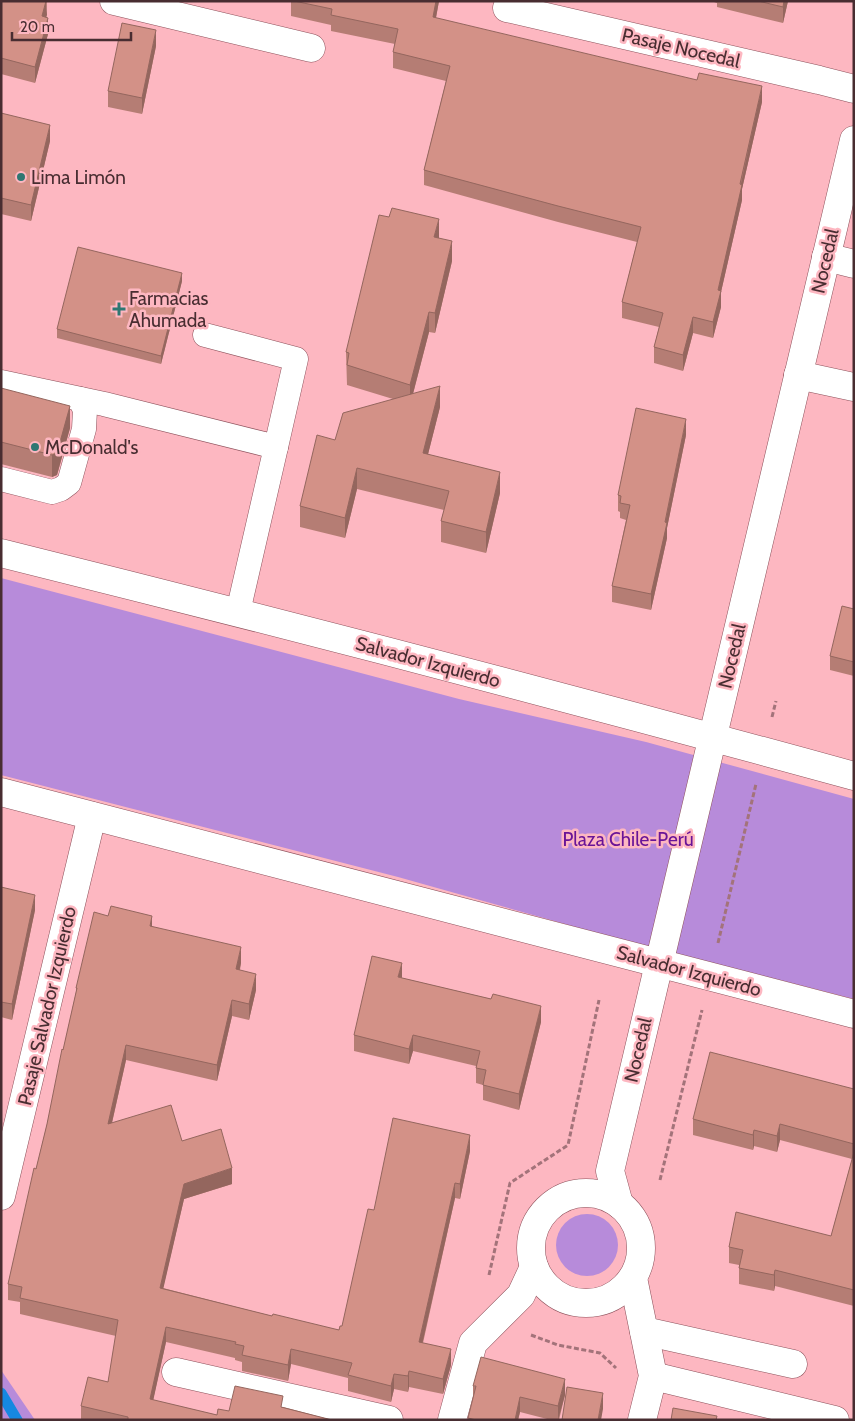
<svg xmlns="http://www.w3.org/2000/svg" width="855" height="1421" font-family="Cabin,sans-serif">
<rect width="100%" height="100%" fill="#fdb7c1"/>
<g fill="#b78bda">
<polygon points="1,578 459,699 646,742 854,799 854,999 604,935 398,877 1,775"/>
<circle cx="587" cy="1245" r="31"/>
<polygon points="1,1370 35,1420 1,1420"/>
</g>
<g fill="none" stroke-linecap="round" stroke-linejoin="round">
<polyline stroke="#1688e1" stroke-width="11" points="1,1393 17,1420"/>
<g stroke="#8d515b" stroke-width="25">
<g id="lane">
<polyline points="1,382 104,404 276,447 296,359 205,335"/>
<polyline points="1,479 52,492 61,489 69,483 84,429 85,410 80,399"/>
<polyline points="238,612 276,447"/>
</g>
</g>
<g stroke="#8d515b" stroke-width="29">
<g id="street">
<polyline points="114,1 311,48"/>
<polyline points="507,8 819,80 854,89"/>
<polyline points="826,257 854,264"/>
<polyline points="798,375 854,387"/>
<circle cx="586" cy="1248" r="55"/>
<polyline points="1,1196 92,816"/>
<polyline points="619,1204 610,1171 854,140"/>
<polyline points="633,1278 653,1376 642,1420"/>
<polyline points="644,1331 793,1364"/>
<polyline points="176,1372 389,1420"/>
<polyline points="653,1376 835,1420"/>
<polyline points="452,1420 473,1343 521,1295 534,1267"/>
</g>
</g>
<g stroke="#8d515b" stroke-width="29">
<g id="secondary">
<path d="M 1,553 C 286,624 570,698 854,776"/>
<polyline points="1,792 854,1014"/>
</g>
</g>
<g stroke="#a3737a" stroke-width="3" stroke-dasharray="5 2.5" stroke-linecap="butt">
<polyline points="772,717 776,701"/>
<polyline points="718,943 756,784"/>
<polyline points="660,1180 702,1010"/>
<polyline points="489,1275 510,1183 568,1145 599,1000"/>
<polyline points="531,1335 558,1345 600,1353 616,1368"/>
</g>
<use href="#lane" stroke="#fff" stroke-width="24"/>
<use href="#street" stroke="#fff" stroke-width="28"/>
<use href="#secondary" stroke="#fff" stroke-width="28"/>
</g>
<g fill="#b57d74">
<polygon points="1,1 47,1 46,18 48,34 35,83 1,74"/>
<polygon points="291,1 439,1 436,18 762,102 742,189 742,200 721,292 721,307 713,338 693,333 683,371 654,363 654,347 659,327 622,318 622,302 637,242 558,222 424,185 424,170 446,81 393,68 393,52 395,44 331,31 331,25 291,16"/>
<polygon points="711,1 788,1 783,23 717,7 717,3"/>
<polygon points="156,46 142,114 108,107 108,91"/>
<polygon points="1,113 50,141 31,221 1,214"/>
<polygon points="439,238 452,261 435,333 429,332 413,394 440,407 428,454 500,493 486,553 441,542 441,521 444,510 357,489 345,538 300,527 300,506 335,440 393,399 347,385 346,352"/>
<polygon points="182,281 161,364 57,338 57,329"/>
<polygon points="1,388 70,428 57,475 52,477 1,464"/>
<polygon points="686,435 667,528 667,538 651,610 612,602 612,586 626,520 620,518 620,512 618,511 618,495"/>
<polygon points="854,609 854,676 830,670 830,656"/>
<polygon points="1,887 35,910 12,1020 1,1017"/>
<polygon points="108,916 152,927 241,963 240,970 256,990 249,1020 232,1016 217,1081 126,1060 112,1123 182,1141 232,1184 184,1199 163,1288 272,1316 339,1330 342,1326 374,1210 470,1151 460,1199 455,1198 423,1343 451,1365 443,1394 409,1387 408,1392 394,1389 391,1402 348,1391 348,1378 291,1364 288,1381 242,1371 242,1362 235,1360 235,1358 166,1342 153,1400 217,1415 229,1411 283,1407 332,1420 81,1420 81,1406 108,1382 116,1336 20,1314 20,1302 8,1300 8,1284 47,1124 76,992 76,988"/>
<polygon points="402,978 491,999 541,1022 519,1110 483,1100 483,1085 476,1083 476,1066 413,1051 409,1064 354,1051 354,1035"/>
<polygon points="854,1089 854,1306 775,1286 774,1291 739,1284 739,1265 729,1263 729,1247 831,1236 852,1159 780,1140 777,1152 754,1146 753,1150 693,1135 693,1119"/>
<polygon points="473,1386 565,1395 559,1420 551,1420 520,1412 518,1420 468,1420 473,1398"/>
</g>
<g fill="#94665e">
<polygon points="46,1 47,15 42,32 42,16"/>
<polygon points="436,1 439,1 433,33 433,17"/>
<polygon points="784,1 788,1 783,23 783,7"/>
<polygon points="48,18 48,34 35,83 35,67"/>
<polygon points="156,30 156,46 142,114 142,98"/>
<polygon points="762,86 762,102 742,189 742,200 721,292 721,307 713,338 713,322 718,290"/>
<polygon points="50,125 50,141 31,221 31,205"/>
<polygon points="439,219 439,239 434,237"/>
<polygon points="452,241 452,261 435,333 435,313"/>
<polygon points="182,273 182,281 161,364 161,356"/>
<polygon points="429,312 429,332 410,405 410,385"/>
<polygon points="693,317 693,333 683,371 683,355"/>
<polygon points="440,386 440,407 423,474 423,453"/>
<polygon points="70,406 70,428 57,475 52,477 52,455"/>
<polygon points="686,419 686,435 667,528 667,538 651,610 651,594"/>
<polygon points="357,468 357,489 345,538 345,518"/>
<polygon points="500,472 500,493 486,553 486,532"/>
<polygon points="35,895 35,910 12,1020 12,1004"/>
<polygon points="152,916 152,932 150,926"/>
<polygon points="241,947 241,963 236,985 236,969"/>
<polygon points="402,963 402,978 398,977"/>
<polygon points="256,974 256,990 249,1020 249,1004"/>
<polygon points="232,1000 232,1016 217,1081 217,1065"/>
<polygon points="541,1006 541,1022 519,1110 519,1094"/>
<polygon points="413,1035 413,1051 409,1064 409,1049"/>
<polygon points="126,1045 126,1060 108,1140 108,1124"/>
<polygon points="780,1124 780,1140 777,1152 777,1136"/>
<polygon points="754,1130 754,1146 753,1150 753,1135"/>
<polygon points="470,1135 470,1151 460,1199 460,1184"/>
<polygon points="232,1168 232,1184 184,1199 160,1303 160,1288 184,1184"/>
<polygon points="455,1183 455,1198 419,1358 419,1342"/>
<polygon points="775,1270 775,1286 774,1291 774,1275"/>
<polygon points="166,1327 166,1342 150,1415 150,1399"/>
<polygon points="291,1349 291,1364 288,1381 288,1365"/>
<polygon points="451,1349 451,1365 443,1394 443,1379"/>
<polygon points="409,1371 409,1387 408,1392 408,1376"/>
<polygon points="394,1374 394,1389 391,1402 391,1386"/>
<polygon points="565,1379 565,1395 558,1420 558,1406"/>
<polygon points="603,1393 603,1409 601,1420 598,1420"/>
<polygon points="520,1397 520,1412 518,1420 515,1420"/>
</g>
<g fill="#d39187" stroke="#94665e">
<polygon points="1,1 46,1 42,16 48,18 35,67 1,58"/>
<polygon points="294,1 436,1 433,17 697,80 699,73 762,86 740,184 742,185 718,290 721,291 713,322 693,317 683,355 654,347 663,313 622,302 641,227 558,206 424,170 450,66 393,52 398,29 331,15 332,9"/>
<polygon points="758,1 784,1 783,7"/>
<polygon points="122,23 156,30 142,98 108,91"/>
<polygon points="1,113 50,125 31,205 1,198"/>
<polygon points="392,208 439,219 434,237 452,241 435,313 429,312 410,385 347,365 349,353 346,352 379,215 389,217"/>
<polygon points="78,247 182,273 161,356 57,329"/>
<polygon points="440,386 423,453 500,472 486,532 441,521 449,491 357,468 345,518 300,506 317,435 335,440 343,413"/>
<polygon points="1,388 70,406 57,453 52,455 1,442"/>
<polygon points="636,408 686,419 665,522 667,523 651,594 612,586 630,505 620,503 621,496 618,495"/>
<polygon points="842,606 854,609 854,662 830,656"/>
<polygon points="1,887 35,895 12,1004 1,1002"/>
<polygon points="111,906 152,916 150,926 241,947 236,969 256,974 249,1004 232,1000 217,1065 126,1045 108,1124 171,1105 182,1141 221,1129 232,1168 184,1184 160,1288 272,1316 273,1314 339,1330 340,1326 342,1326 368,1209 374,1210 393,1118 470,1135 460,1184 455,1183 419,1342 451,1349 443,1379 409,1371 408,1376 394,1374 391,1386 348,1375 352,1363 291,1349 288,1365 242,1355 244,1346 235,1344 236,1342 166,1327 150,1399 217,1415 218,1409 229,1411 235,1386 283,1396 281,1407 332,1420 128,1420 128,1417 81,1406 88,1377 108,1382 118,1320 20,1298 22,1287 8,1284 34,1168 36,1169 47,1124 62,1049 63,1050 77,988 76,988 94,912 108,916"/>
<polygon points="372,956 402,963 398,977 491,999 493,994 541,1006 519,1094 483,1085 486,1070 476,1068 480,1051 413,1035 409,1049 354,1035"/>
<polygon points="710,1052 854,1089 854,1144 780,1124 777,1136 754,1130 753,1135 693,1119"/>
<polygon points="854,1152 854,1290 775,1270 774,1275 739,1268 743,1250 729,1247 736,1212 831,1236"/>
<polygon points="481,1357 565,1379 558,1406 520,1397 515,1420 476,1420 468,1418 476,1386 473,1386"/>
<polygon points="567,1387 603,1393 598,1420 600,1420 562,1420"/>
<polygon points="673,1408 717,1416 716,1420 671,1420"/>
</g>
<g fill="#2e7772" stroke="#fdb7c1" stroke-width="2">
<circle cx="21" cy="177" r="5"/>
<path d="M116.5 301.5h5v5h5v5h-5v5h-5v-5h-5v-5h5z"/>
<circle cx="35" cy="447" r="5"/>
</g>
<g text-anchor="middle" dominant-baseline="central" stroke-width="5" stroke-linejoin="round" paint-order="stroke">
<g font-size="19" fill="#482d31" stroke="#fdb7c1">
<text transform="translate(681 48) rotate(13)">Pasaje Nocedal</text>
<text transform="translate(825 261) rotate(-77)">Nocedal</text>
<text transform="translate(732 656) rotate(-77)">Nocedal</text>
<text transform="translate(428 662) rotate(15)">Salvador Izquierdo</text>
<text transform="translate(689 971) rotate(15)">Salvador Izquierdo</text>
<text transform="translate(47 1006) rotate(-77)">Pasaje Salvador Izquierdo</text>
<text transform="translate(638 1050) rotate(-77)">Nocedal</text>
</g>
<g font-size="19" fill="#482d31" stroke="#fdb7c1" text-anchor="start">
<text x="31" y="177">Lima Limón</text>
<text x="129" y="298">Farmacias<tspan x="129" dy="22">Ahumada</tspan></text>
<text x="45" y="447">McDonald's</text>
</g>
<g font-size="19" fill="#6a1497" stroke="#fdb7c1">
<text x="628" y="839">Plaza Chile-Perú</text>
</g>
</g>
<rect width="855" height="1421" fill="none" stroke="#482d31" stroke-width="5"/>
<path d="M12 32v8h119v-8" fill="none" stroke="#482d31" stroke-width="2.5"/>
<text x="20" y="32" font-size="15" fill="#482d31" stroke="#fdb7c1" stroke-width="4" paint-order="stroke">20 m</text>
</svg>
